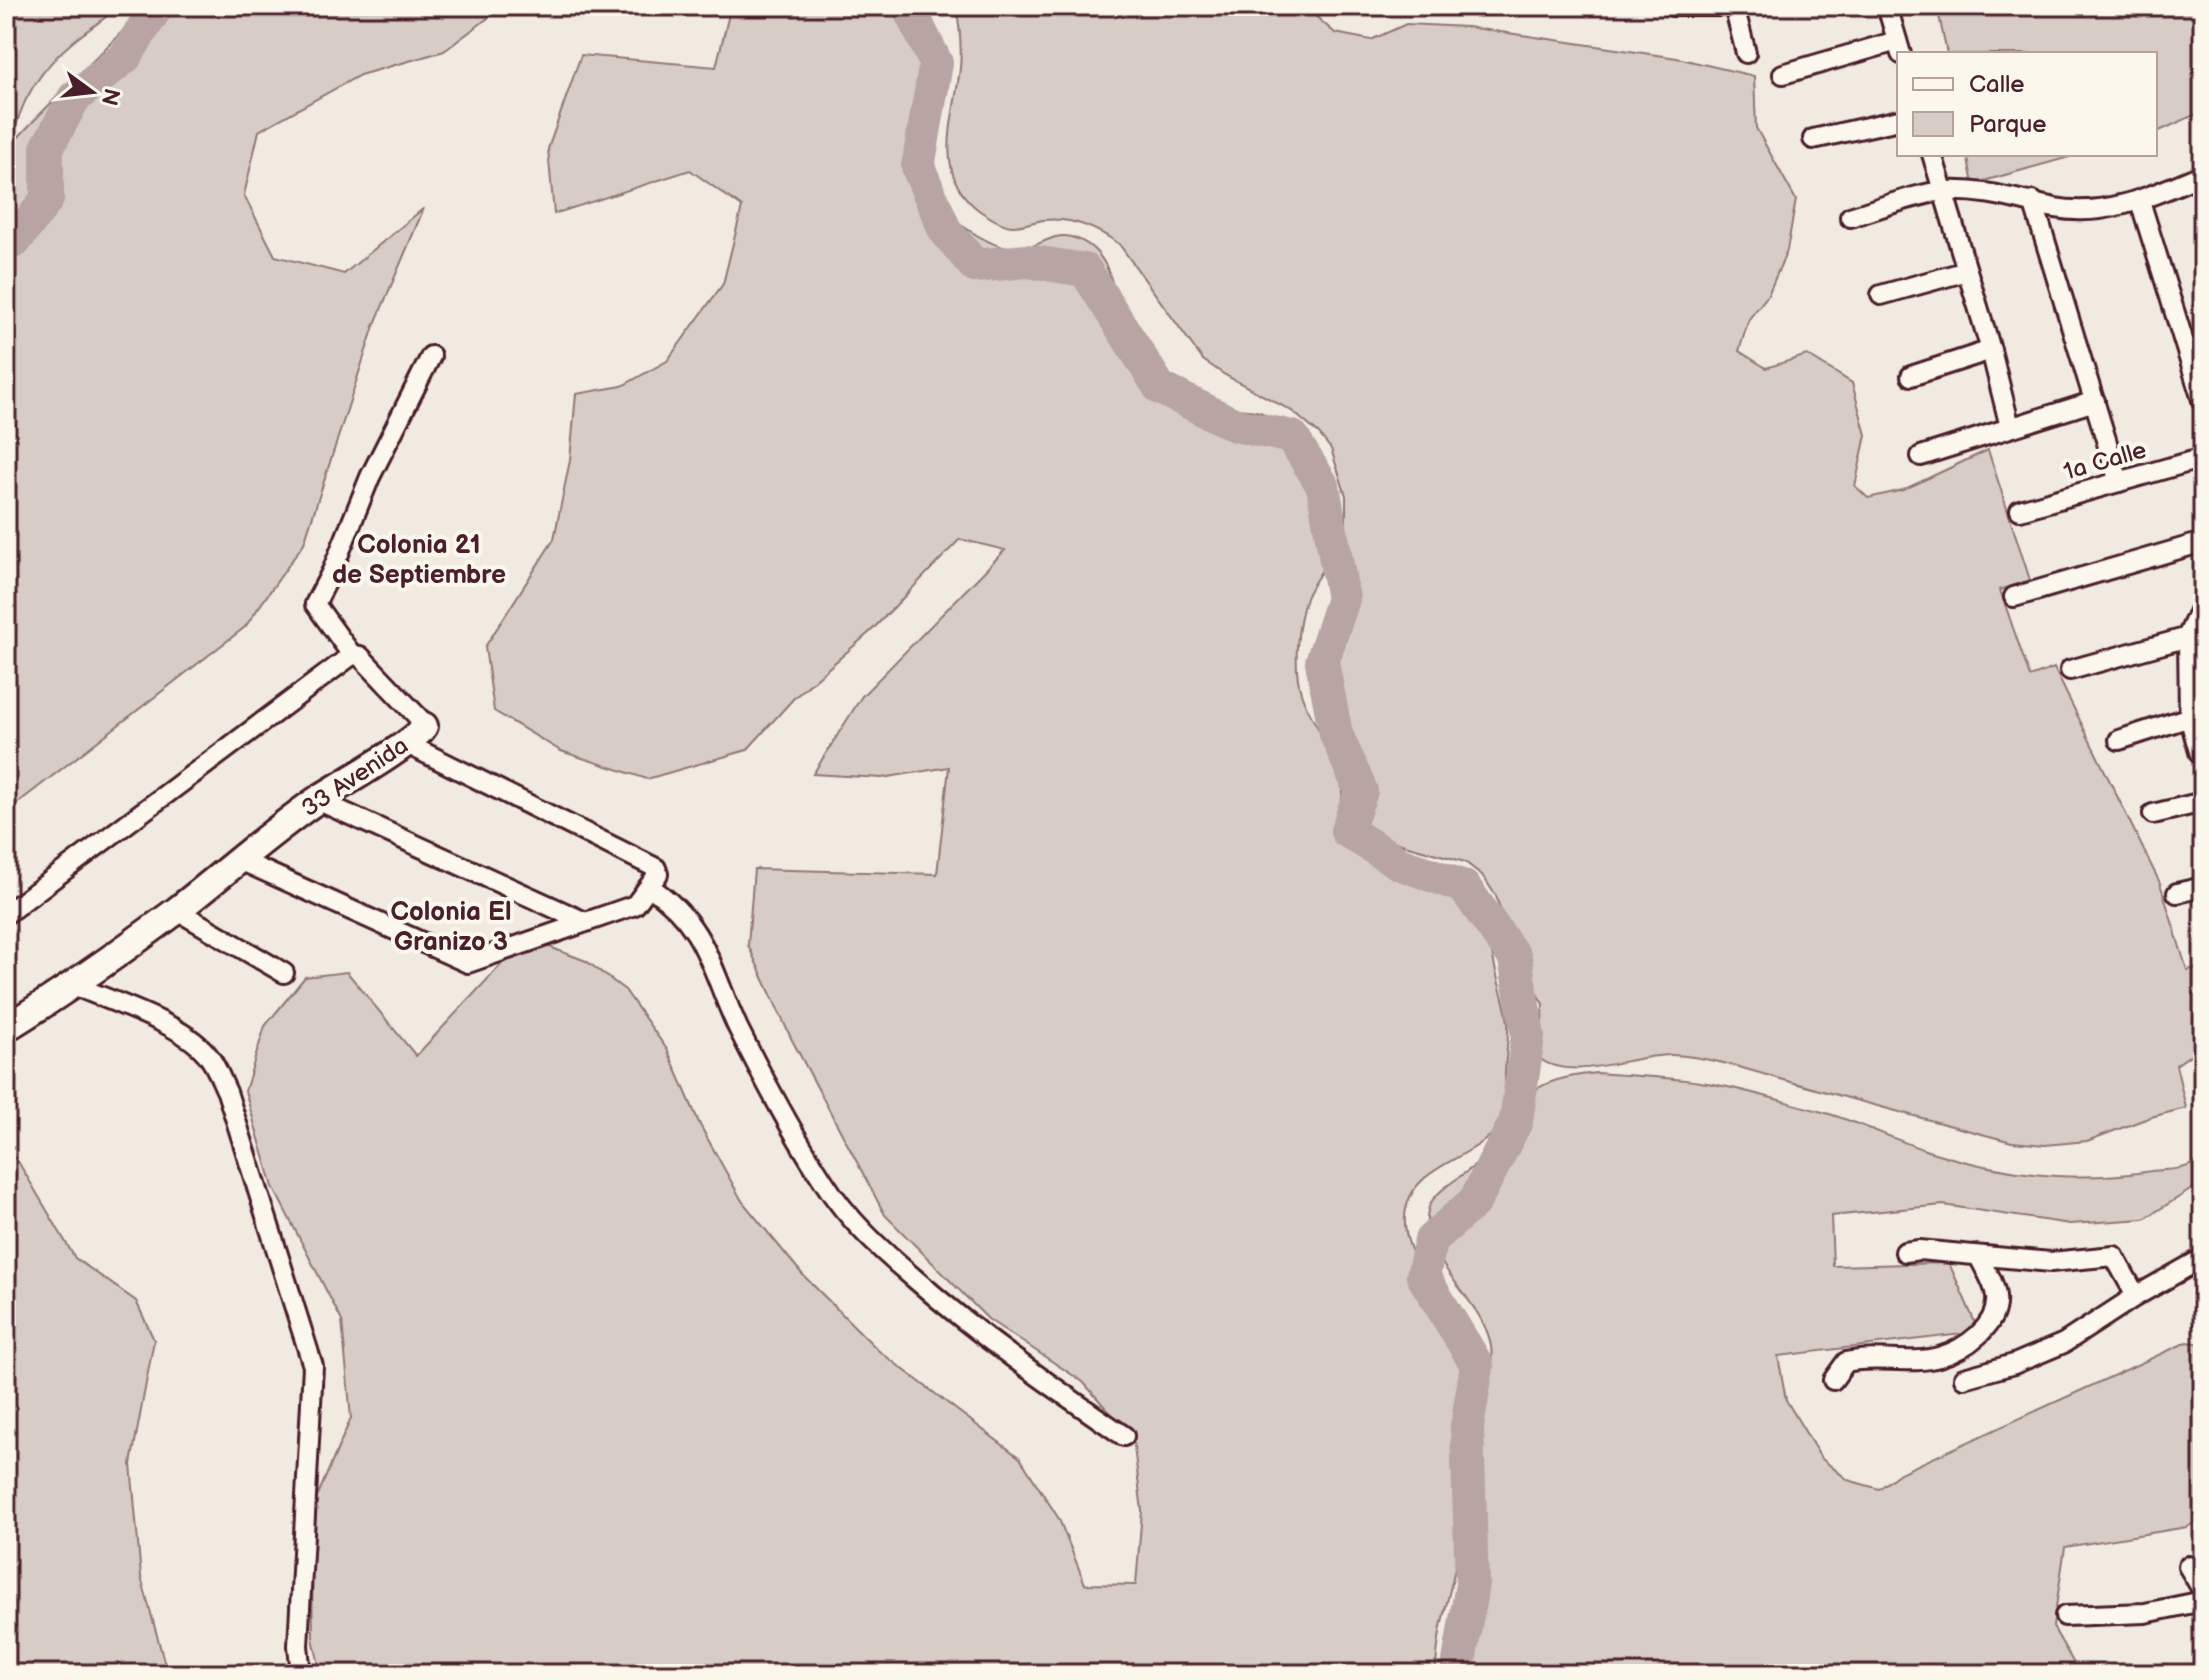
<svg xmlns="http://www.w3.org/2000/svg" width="2209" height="1680" font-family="'Balsamiq Sans',sans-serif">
<rect width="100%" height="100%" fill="#f0eae0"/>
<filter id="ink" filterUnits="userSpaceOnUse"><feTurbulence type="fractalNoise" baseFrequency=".0125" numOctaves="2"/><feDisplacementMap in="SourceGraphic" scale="16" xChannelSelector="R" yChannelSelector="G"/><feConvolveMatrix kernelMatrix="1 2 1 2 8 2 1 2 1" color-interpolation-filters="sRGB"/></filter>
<g filter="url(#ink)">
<g fill="#d8ccc6" stroke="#917678" stroke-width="2">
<path d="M 6,6 L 119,6 C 105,19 90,28 75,40 C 43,66 17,103 13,143 C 56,96 103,52 147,6 L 504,6 L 444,51 L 360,75 L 259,131 L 244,195 L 275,256 L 344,274 L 424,208 L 374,326 L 304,543 L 245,627 L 6,812 Z"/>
<path d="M 731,6 L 919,6 C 924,23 930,40 927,58 C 921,98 897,141 918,181 C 933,208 989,252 1021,249 C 1039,247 1053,232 1071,237 C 1132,253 1106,339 1142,371 C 1165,391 1198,403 1228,408 C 1238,410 1250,409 1260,412 C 1274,417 1281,428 1293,437 C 1296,440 1307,447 1309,450 C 1316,458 1318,470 1322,479 C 1330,502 1337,528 1330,552 C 1326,569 1312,582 1306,598 C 1297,624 1293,667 1301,693 C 1311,723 1334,747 1341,779 C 1344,792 1339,822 1344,831 C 1350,839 1362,843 1371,847 C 1414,864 1460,875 1482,920 C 1490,936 1492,955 1496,972 C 1500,989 1506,1005 1508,1023 C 1509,1041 1505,1058 1505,1076 C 1505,1095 1511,1109 1498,1127 C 1473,1160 1415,1164 1406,1209 C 1401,1232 1413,1260 1427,1277 C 1438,1290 1455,1302 1462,1317 C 1466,1326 1467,1339 1468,1349 C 1472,1380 1465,1412 1462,1443 C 1459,1478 1461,1514 1458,1549 C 1455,1574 1448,1597 1442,1622 C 1438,1639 1437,1657 1435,1674 L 321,1674 L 313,1638 L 311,1511 L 351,1418 L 342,1321 L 273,1187 L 245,1091 L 265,1026 L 305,977 L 347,972 L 416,1056 L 526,938 L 586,961 L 625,990 L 668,1051 L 700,1125 L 742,1201 L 803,1275 L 879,1351 L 1020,1458 L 1059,1519 L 1085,1584 L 1136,1585 L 1142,1511 L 1133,1439 L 1083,1382 L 988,1319 L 885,1215 L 791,1038 L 748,945 L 754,869 L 937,874 L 949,767 L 882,778 L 813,774 L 862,696 L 1005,550 L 960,539 L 871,631 L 794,698 L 747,750 L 647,779 L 561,751 L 494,711 L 485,647 L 554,539 L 570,460 L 576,394 L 622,386 L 667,361 L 723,284 L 742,207 L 690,170 L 554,214 L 548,149 L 581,55 L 716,67 Z"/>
<path d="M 956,6 L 1279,6 L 1313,14 L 1335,33 L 1371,40 L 1406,24 L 1467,27 L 1677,58 L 1754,76 L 1756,128 L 1796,200 L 1787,250 L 1768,295 L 1749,319 L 1739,351 L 1766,368 L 1807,355 L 1852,383 L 1866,435 L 1855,486 L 1868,498 L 1903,490 L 1988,450 L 2030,580 L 2000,590 L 2030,677 L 2054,668 L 2160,883 L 2187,970 L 2203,967 L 2203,1046 L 2176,1065 L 2186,1108 L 2151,1117 L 2087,1141 L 2045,1145 L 2012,1142 C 1940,1123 1869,1104 1798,1084 C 1757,1073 1715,1057 1672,1055 C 1634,1054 1572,1083 1540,1059 L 1543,1004 L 1515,956 L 1496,896 L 1482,875 L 1465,862 L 1398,843 L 1377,835 L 1365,824 L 1368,785 L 1364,760 L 1320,680 L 1315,664 L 1320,627 L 1333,598 L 1346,556 L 1346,496 L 1331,449 L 1319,434 L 1292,411 L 1225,375 L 1203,360 L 1119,244 C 1097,228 1071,217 1044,220 C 1034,221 1024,226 1013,226 C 1003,226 989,217 980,211 C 930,175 955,117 960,68 C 962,46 960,27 956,6 Z"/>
<polygon points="1937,6 2203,6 2203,111 2155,133 2155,54 1947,54"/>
<polygon points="1967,154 2080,154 1973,184"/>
<path d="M 1597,1073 C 1633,1076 1671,1077 1707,1083 C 1744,1089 1782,1101 1819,1111 C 1857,1121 1892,1139 1928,1151 C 1999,1174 2071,1183 2145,1172 C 2169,1168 2181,1173 2203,1158 L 2203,1182 L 2144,1219 L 2070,1224 L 1943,1205 L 1831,1216 L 1833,1266 L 1949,1263 L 1979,1332 L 1778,1356 L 1786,1400 L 1821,1458 L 1848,1480 L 1879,1489 L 1900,1473 L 2187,1342 L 2203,1344 L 2203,1518 L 2187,1527 L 2065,1547 L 2053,1627 L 2080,1674 L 1461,1674 C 1477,1588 1477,1500 1483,1413 C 1484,1390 1496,1364 1490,1341 C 1480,1297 1414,1254 1429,1207 C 1434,1189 1473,1171 1487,1155 C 1501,1140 1522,1096 1538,1088 C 1556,1078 1578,1075 1597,1073 Z"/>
<polygon points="6,1148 19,1163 75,1258 136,1301 154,1340 131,1464 141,1577 164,1661 172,1674 6,1674"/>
</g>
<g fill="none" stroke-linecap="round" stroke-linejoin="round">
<g stroke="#b8a4a2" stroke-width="34">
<polyline points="908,6 936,63 918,167 945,230 975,266 1027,261 1085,270 1160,388 1235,425 1292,437 1323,486 1343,599 1322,662 1336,734 1361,791 1347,831 1399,863 1464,887 1515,958 1528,1036 1516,1121 1475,1201 1431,1240 1423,1276 1477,1365 1467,1427 1472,1584 1457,1674"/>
<polyline points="6,242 15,241 47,199 47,148 74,98 125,57 157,6"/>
</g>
<g stroke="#4a1f2b" stroke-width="24">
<g id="street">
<polyline points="1673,6 1721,6"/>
<polyline points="1734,6 1746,53"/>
<polyline points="1887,6 1901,54"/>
<polyline points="1783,74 1897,41"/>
<polyline points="1813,139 1899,120"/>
<polyline points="1932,154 1991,350 2010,427"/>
<polyline points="2033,201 2119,482"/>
<polyline points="2140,201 2203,403"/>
<path d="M 1850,217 C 1877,209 1918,193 1945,191 C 1986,189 2016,200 2055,208 C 2107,218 2156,194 2203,174"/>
<polyline points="1881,295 1967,271"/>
<polyline points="1911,376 1991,350"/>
<polyline points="1921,456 2095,401"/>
<polyline points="2020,510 2203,458"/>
<polyline points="2014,597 2203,542"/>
<polyline points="352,655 315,604 332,571 370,477 431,356"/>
<polyline points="2070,670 2192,636"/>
<polyline points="2119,740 2193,716"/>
<polyline points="317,800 585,922"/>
<polyline points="2153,814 2203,802"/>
<polyline points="240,860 468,963 635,905 658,874 656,868 405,743"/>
<path d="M 650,887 C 707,925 711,970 738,1028 C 764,1080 792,1133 824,1182 C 848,1220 881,1250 915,1279 C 981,1337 1051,1386 1124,1436"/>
<polyline points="2177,893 2203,887"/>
<polyline points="176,910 284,973"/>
<polyline points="6,914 352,655 360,656 420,719 424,726"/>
<path d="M 73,985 C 112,1002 179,1022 206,1053 C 216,1064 221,1080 227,1092 L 313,1366 L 298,1646 L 301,1674"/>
<polyline points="1905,1252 1919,1250 2051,1262 2114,1256 2136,1296"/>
<polyline points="1964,1378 2014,1364 2064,1343 2136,1296 2203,1258"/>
<path d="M 1833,1380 L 1846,1362 C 1875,1355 1911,1365 1939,1357 C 1964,1350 1999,1326 1996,1297 C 1995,1283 1985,1269 1979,1257"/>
<polyline points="2188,1566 2203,1591"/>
<polyline points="2065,1616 2145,1613 2203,1601"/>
</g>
</g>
<g stroke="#4a1f2b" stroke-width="32">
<g id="secondary">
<polyline points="2203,612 2192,636 2193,716 2203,751"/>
<path d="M 6,1028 C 64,992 121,952 176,911 C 224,874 270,832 320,798 C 339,786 418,741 424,726"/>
</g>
</g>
<use href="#street" stroke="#fbf7ec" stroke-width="18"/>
<use href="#secondary" stroke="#fbf7ec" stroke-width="26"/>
</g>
</g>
<g text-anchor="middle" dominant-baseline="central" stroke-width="8" stroke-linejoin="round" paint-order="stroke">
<g font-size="24" fill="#4a1f2b" stroke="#fbf7ec">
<text transform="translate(2105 461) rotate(-16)">1a Calle</text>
<text transform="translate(355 777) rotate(-34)">33 Avenida</text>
</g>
<g font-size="26" font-weight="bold" fill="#4a1f2b" stroke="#fbf7ec">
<text x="419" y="545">Colonia 21<tspan x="419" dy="30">de Septiembre</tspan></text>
<text x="451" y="912">Colonia El<tspan x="451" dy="30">Granizo 3</tspan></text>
</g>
</g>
<rect width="2209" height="1680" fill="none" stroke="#fbf7ec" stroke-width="32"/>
<rect x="16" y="16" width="2177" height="1648" fill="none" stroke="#4a1f2b" stroke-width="3" filter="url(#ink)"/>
<rect x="1897" y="52" width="260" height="104" fill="#fbf7ec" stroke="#b4a19f" stroke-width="2"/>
<rect x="1913" y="78" width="40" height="12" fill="#fbf7ec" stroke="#b4a19f" stroke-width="2"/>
<text x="1969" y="92" font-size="24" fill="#4a1f2b">Calle</text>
<rect x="1913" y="112" width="40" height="24" fill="#d8ccc6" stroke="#b4a19f" stroke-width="2"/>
<text x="1969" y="132" font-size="24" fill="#4a1f2b">Parque</text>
<g transform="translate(92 92) rotate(105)" stroke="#fbf7ec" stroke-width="6" paint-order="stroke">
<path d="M0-6L14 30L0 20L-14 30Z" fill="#4a1f2b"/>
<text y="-12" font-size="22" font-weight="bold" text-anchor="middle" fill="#4a1f2b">N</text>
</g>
</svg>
